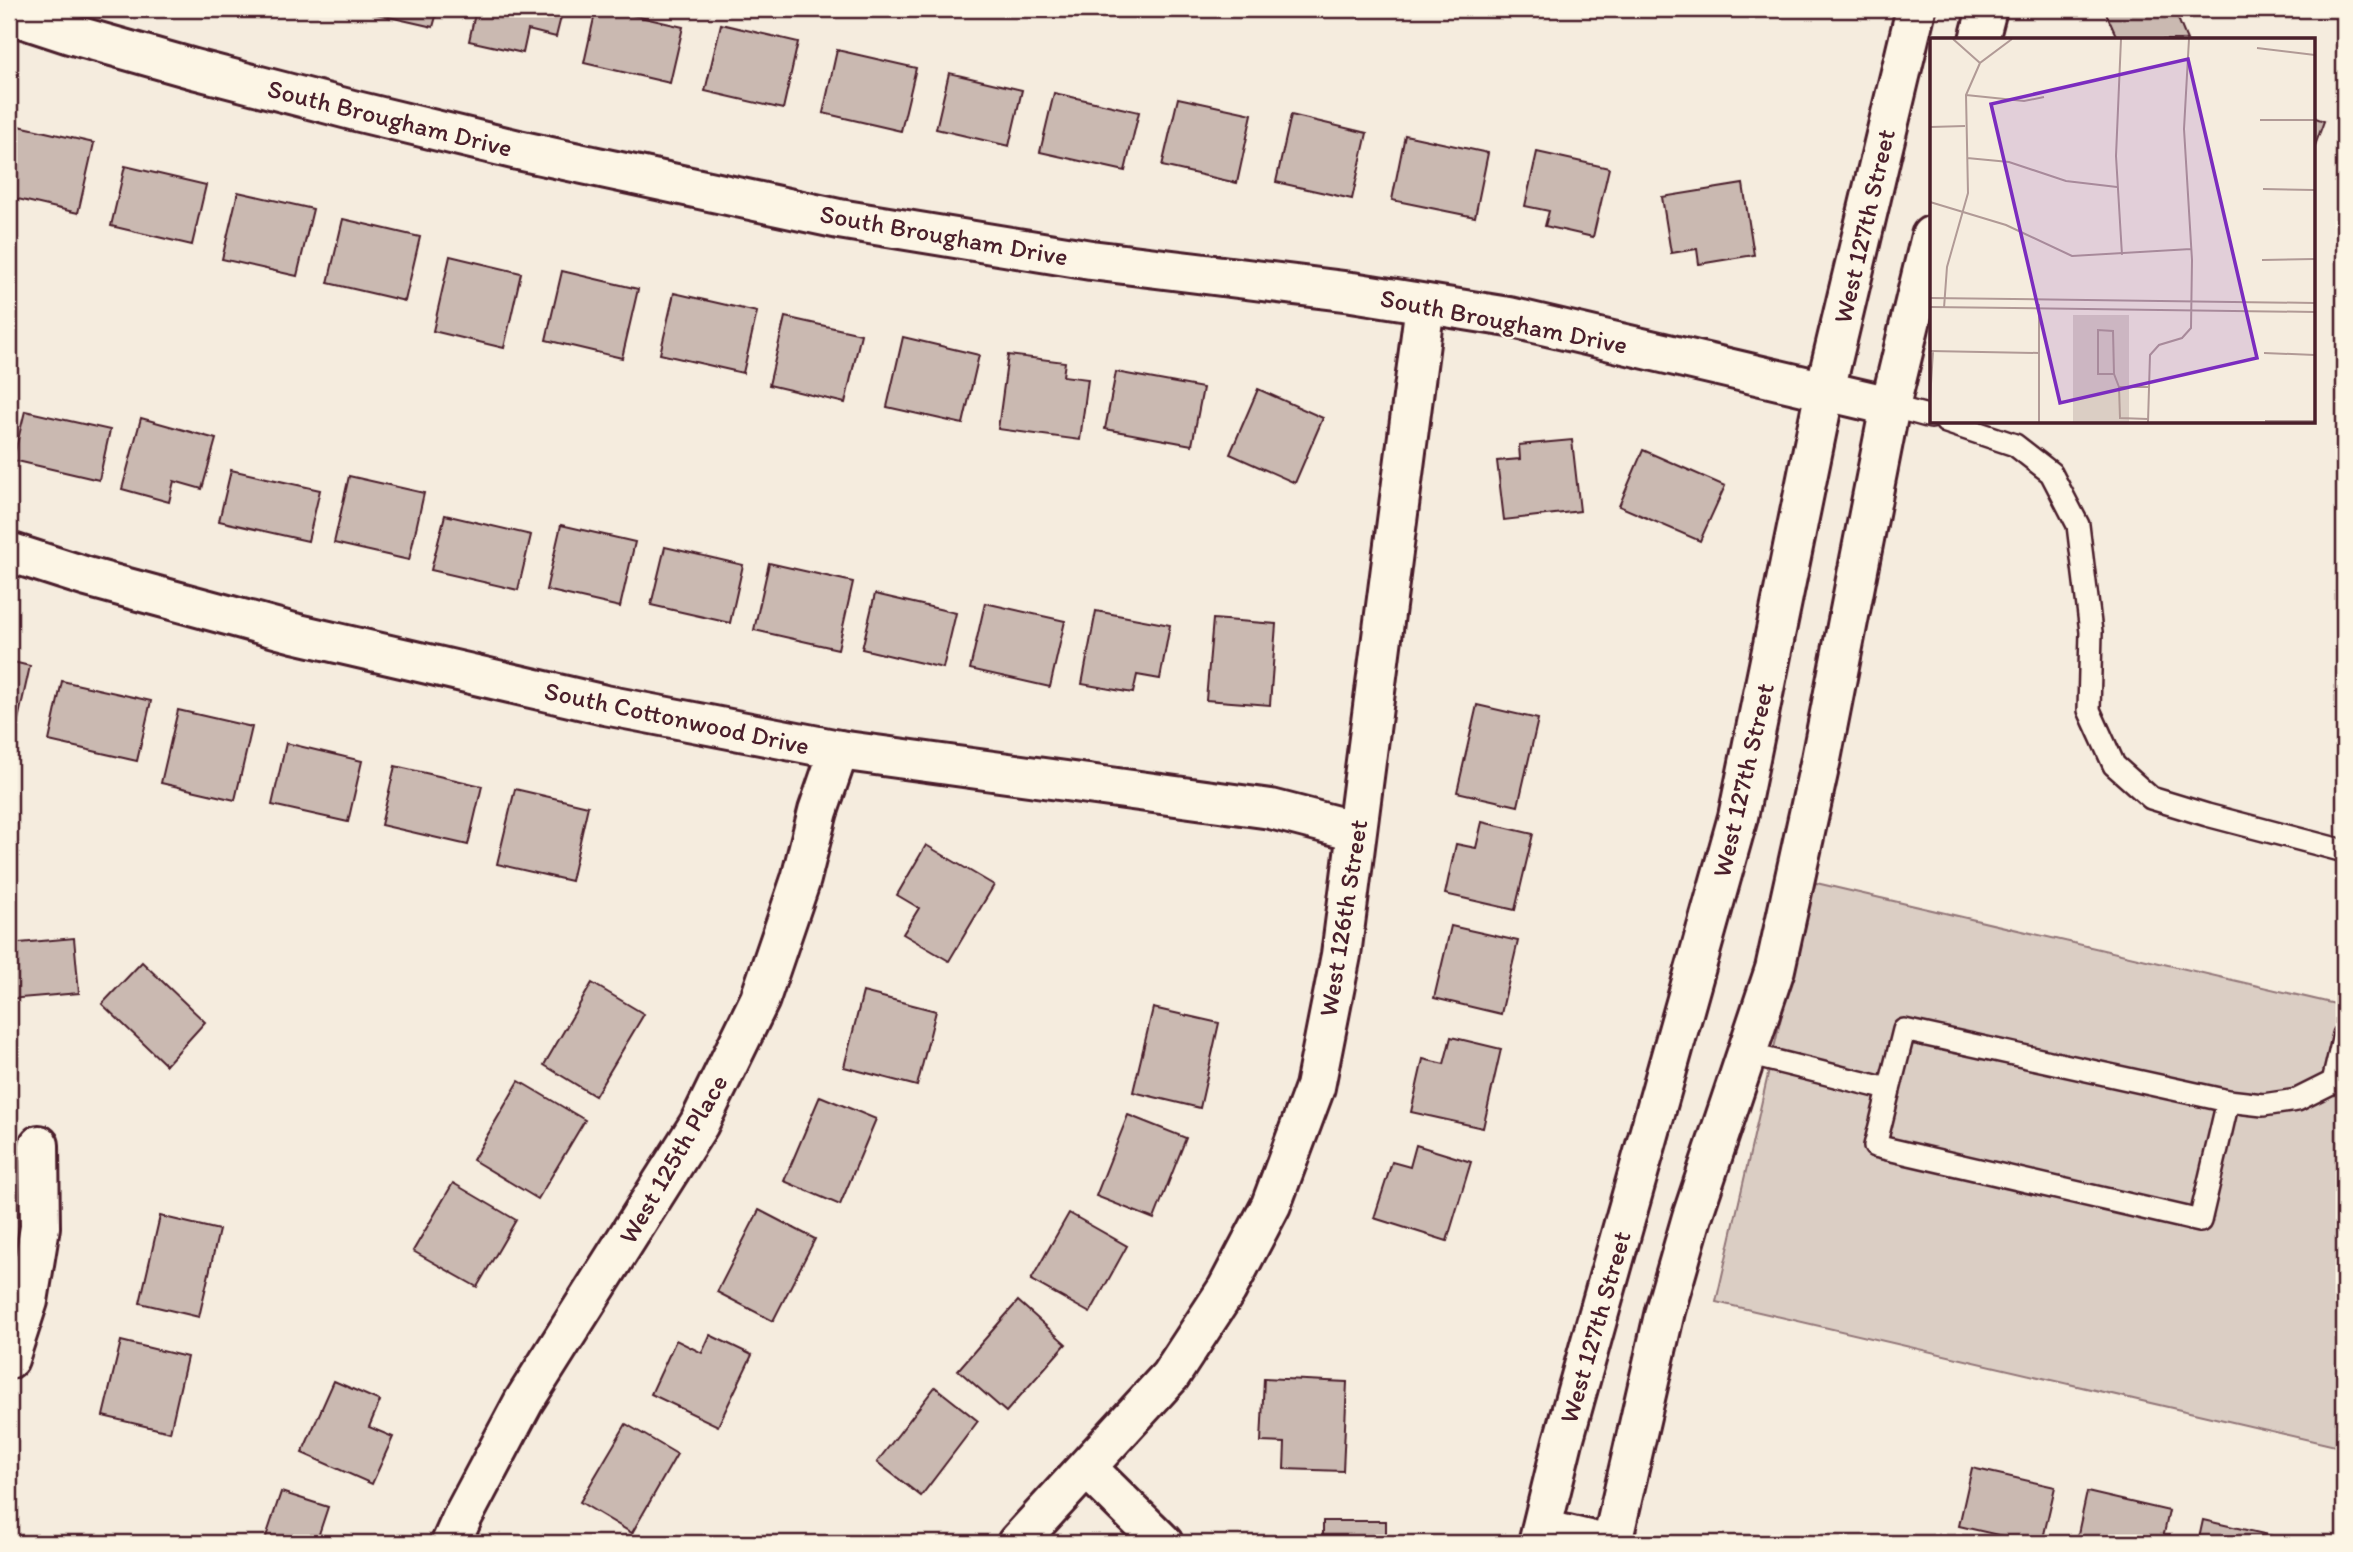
<svg xmlns="http://www.w3.org/2000/svg" width="2353" height="1552" font-family="Itim,sans-serif">
<rect width="100%" height="100%" fill="#f5ecde"/>
<filter id="ink" filterUnits="userSpaceOnUse"><feTurbulence type="fractalNoise" baseFrequency=".0143" numOctaves="2"/><feDisplacementMap in="SourceGraphic" scale="14" xChannelSelector="R" yChannelSelector="G"/><feConvolveMatrix kernelMatrix="1 2 1 2 8 2 1 2 1" color-interpolation-filters="sRGB"/></filter>
<g filter="url(#ink)">
<polygon fill="#dbcec4" stroke="#927678" stroke-width="2" points="1812,882 2344,1006 2344,1448 1716,1302"/>
<g fill="#cab9b1" stroke="#4a1f2b" stroke-width="2">
<polygon points="364,9 438,9 433,27 363,11"/>
<polygon points="476,9 563,9 556,37 528,30 523,53 469,41"/>
<polygon points="596,9 606,9 683,27 670,83 584,63"/>
<polygon points="2104,9 2174,9 2187,40 2118,40"/>
<polygon points="721,24 798,42 783,109 705,91"/>
<polygon points="837,50 916,68 901,131 823,113"/>
<polygon points="949,73 1022,90 1009,146 936,129"/>
<polygon points="1054,93 1139,112 1125,171 1040,152"/>
<polygon points="1178,98 1252,114 1237,183 1162,166"/>
<polygon points="1291,115 1367,133 1352,199 1276,182"/>
<polygon points="2313,117 2324,121 2313,151"/>
<polygon points="19,126 94,143 78,213 9,197 9,170"/>
<polygon points="1405,135 1488,153 1475,217 1392,200"/>
<polygon points="1537,152 1609,168 1593,237 1545,226 1549,211 1525,206"/>
<polygon points="125,166 206,185 192,245 111,226"/>
<polygon points="1743,184 1754,255 1699,264 1697,249 1671,253 1662,197"/>
<polygon points="238,192 313,209 297,276 222,259"/>
<polygon points="343,219 420,237 405,301 328,283"/>
<polygon points="450,256 521,273 504,348 433,331"/>
<polygon points="562,271 638,289 622,358 546,340"/>
<polygon points="674,293 757,312 743,373 660,354"/>
<polygon points="785,317 861,334 845,403 769,385"/>
<polygon points="903,337 979,355 963,424 887,407"/>
<polygon points="1008,355 1065,362 1063,376 1088,379 1080,440 998,429"/>
<polygon points="1116,372 1203,388 1192,445 1105,429"/>
<polygon points="1258,389 1323,418 1295,483 1230,454"/>
<polygon points="25,411 110,430 99,480 13,460"/>
<polygon points="141,418 216,439 202,489 174,481 169,502 122,489"/>
<polygon points="1572,440 1580,511 1504,520 1497,461 1520,459 1519,445"/>
<polygon points="1643,450 1725,486 1700,541 1619,506"/>
<polygon points="231,470 320,490 308,541 219,521"/>
<polygon points="349,476 424,493 409,560 334,543"/>
<polygon points="445,515 531,535 518,590 431,570"/>
<polygon points="561,525 635,542 620,607 546,590"/>
<polygon points="665,547 743,565 730,623 651,605"/>
<polygon points="769,563 853,582 838,649 754,630"/>
<polygon points="875,594 956,613 943,668 862,649"/>
<polygon points="985,603 1065,621 1050,687 970,669"/>
<polygon points="1096,611 1170,625 1160,679 1137,675 1133,693 1082,684"/>
<polygon points="1213,619 1276,624 1270,705 1206,700"/>
<polygon points="9,661 30,666 14,738 9,737"/>
<polygon points="62,681 151,701 137,761 49,741"/>
<polygon points="1477,705 1538,719 1518,806 1457,792"/>
<polygon points="178,710 252,727 235,800 161,783"/>
<polygon points="286,743 362,761 348,822 272,805"/>
<polygon points="395,766 482,786 468,845 381,825"/>
<polygon points="515,789 588,806 571,881 497,864"/>
<polygon points="1482,822 1533,834 1515,910 1445,894 1456,844 1476,848"/>
<polygon points="926,845 994,885 949,961 903,934 919,908 897,895"/>
<polygon points="1451,926 1518,941 1501,1014 1434,998"/>
<polygon points="74,938 79,993 9,999 9,944"/>
<polygon points="142,962 205,1022 166,1065 102,1004"/>
<polygon points="592,983 644,1014 595,1096 544,1065"/>
<polygon points="863,992 936,1011 917,1086 844,1067"/>
<polygon points="1153,1008 1219,1023 1200,1108 1133,1092"/>
<polygon points="1451,1037 1501,1049 1483,1128 1411,1112 1423,1059 1444,1064"/>
<polygon points="519,1081 585,1120 538,1199 473,1160"/>
<polygon points="820,1096 876,1119 840,1205 784,1181"/>
<polygon points="1128,1115 1186,1138 1154,1219 1096,1196"/>
<polygon points="1416,1145 1471,1162 1447,1241 1374,1218 1392,1162 1410,1167"/>
<polygon points="453,1183 516,1220 477,1287 413,1251"/>
<polygon points="759,1210 815,1239 773,1321 717,1292"/>
<polygon points="1069,1213 1127,1246 1090,1313 1031,1280"/>
<polygon points="160,1216 219,1230 199,1317 140,1303"/>
<polygon points="1018,1301 1066,1344 1006,1412 958,1370"/>
<polygon points="710,1335 752,1355 718,1426 651,1394 676,1340 702,1353"/>
<polygon points="121,1341 187,1357 170,1432 103,1416"/>
<polygon points="1264,1378 1347,1382 1343,1471 1284,1469 1285,1443 1261,1442"/>
<polygon points="334,1381 380,1401 369,1427 393,1437 372,1484 302,1453"/>
<polygon points="935,1387 978,1421 921,1496 877,1462"/>
<polygon points="626,1424 677,1454 632,1533 580,1502"/>
<polygon points="1972,1468 2055,1487 2042,1543 2033,1543 1959,1526"/>
<polygon points="281,1492 328,1507 319,1534 341,1541 340,1543 264,1543"/>
<polygon points="2087,1492 2169,1511 2162,1543 2076,1543"/>
<polygon points="2203,1520 2277,1537 2275,1543 2198,1543"/>
<rect x="1323" y="1521" width="63" height="22"/>
</g>
<g fill="none" stroke-linecap="round" stroke-linejoin="round">
<g stroke="#4a1f2b" stroke-width="26">
<g id="service">
<polyline points="1890,406 1931,417"/>
<polyline points="1946,422 2015,445 2051,473 2078,525 2091,632 2089,710 2114,765 2151,798 2207,815 2344,851"/>
<polyline points="2344,1035 2333,1082 2344,1084"/>
<polyline points="1747,1054 1888,1089"/>
<polyline points="2228,1101 1904,1030 1875,1146 2200,1221 2228,1101 2263,1105 2297,1100 2333,1082"/>
</g>
</g>
<g stroke="#4a1f2b" stroke-width="44">
<g id="minor">
<polyline points="9,14 70,34 194,69 356,111 518,150 839,219 1091,260 1352,292 1509,317 1890,406"/>
<polyline points="9,552 87,577 294,633 605,705 839,750 1271,809 1356,831"/>
<polyline points="9,1359 28,1301 40,1227 39,1145"/>
<polyline points="1087,1468 1163,1543"/>
<polyline points="1542,1529 1601,1543"/>
<polyline points="451,1543 463,1516 524,1401 699,1124 760,999 801,879 818,811 839,750"/>
<polyline points="1017,1543 1170,1376 1227,1289 1271,1205 1315,1087 1341,955 1425,304"/>
</g>
</g>
<g stroke="#4a1f2b" stroke-width="44">
<g id="secondary">
<polyline points="1979,40 1987,9"/>
<polyline points="1538,1543 1563,1441 1738,817 1825,390 1916,9"/>
<polyline points="1612,1543 1665,1311 1692,1217 1775,969 1821,759 1890,406 1931,236"/>
</g>
</g>
<use href="#service" stroke="#fcf5e5" stroke-width="21"/>
<use href="#minor" stroke="#fcf5e5" stroke-width="38"/>
<use href="#secondary" stroke="#fcf5e5" stroke-width="38"/>
</g>
</g>
<g text-anchor="middle" dominant-baseline="central" stroke-width="5" stroke-linejoin="round" paint-order="stroke">
<g font-size="26" fill="#4a1f2b" stroke="#fcf5e5">
<text transform="translate(390 118) rotate(14)">South Brougham Drive</text>
<text transform="translate(1864 226) rotate(-77)">West 127th Street</text>
<text transform="translate(944 235) rotate(10)">South Brougham Drive</text>
<text transform="translate(1504 321) rotate(11)">South Brougham Drive</text>
<text transform="translate(677 718) rotate(12)">South Cottonwood Drive</text>
<text transform="translate(1743 780) rotate(-77)">West 127th Street</text>
<text transform="translate(1343 918) rotate(-81)">West 126th Street</text>
<text transform="translate(673 1159) rotate(-60)">West 125th Place</text>
<text transform="translate(1595 1327) rotate(-74)">West 127th Street</text>
</g>
</g>
<g transform="translate(1930 38)">
<rect width="385" height="385" fill="#f5ecde"/>
<path d="M 143,277 L 199,277 L 199,384 L 143,384 Z" fill="#dbcec4"/>
<path fill="none" stroke="#b19a96" stroke-width="2" d="M 23,1 L 50,25M 191,1 L 186,118 L 192,217M 327,10 L 385,17M 36,57 L 94,63 L 114,59M 330,82 L 385,82M 0,89 L 35,88M 37,120 L 79,124 L 136,143 L 187,149M 333,151 L 385,152M 0,164 L 76,187 L 142,218 L 261,211M 332,222 L 385,221M 0,260 L 385,265M 109,266 L 109,384M 0,269 L 385,274M 14,270 L 17,229 L 38,155 L 36,57 L 50,25 L 82,1M 0,313 L 109,315M 334,315 L 385,317M 184,336 L 183,293 L 168,292 L 168,336 L 184,336 L 189,349M 0,362 L 3,313M 218,381 L 190,380 L 189,349 L 219,349M 335,383 L 385,383M 218,384 L 220,317 L 229,307 L 252,300 L 261,290 L 262,222 L 254,91 L 259,1"/>
<path fill="#7b2cbf" fill-opacity="0.15" stroke="#7b2cbf" stroke-width="3.5" d="M 258,21 L 327,320 L 130,365 L 61,66 Z"/>
<rect width="385" height="385" fill="none" stroke="#4a1f2b" stroke-width="3.5"/>
</g>
<rect width="2353" height="1552" fill="none" stroke="#fcf5e5" stroke-width="35"/>
<rect x="18" y="18" width="2318" height="1517" fill="none" stroke="#4a1f2b" stroke-width="2.5" filter="url(#ink)"/>
</svg>
